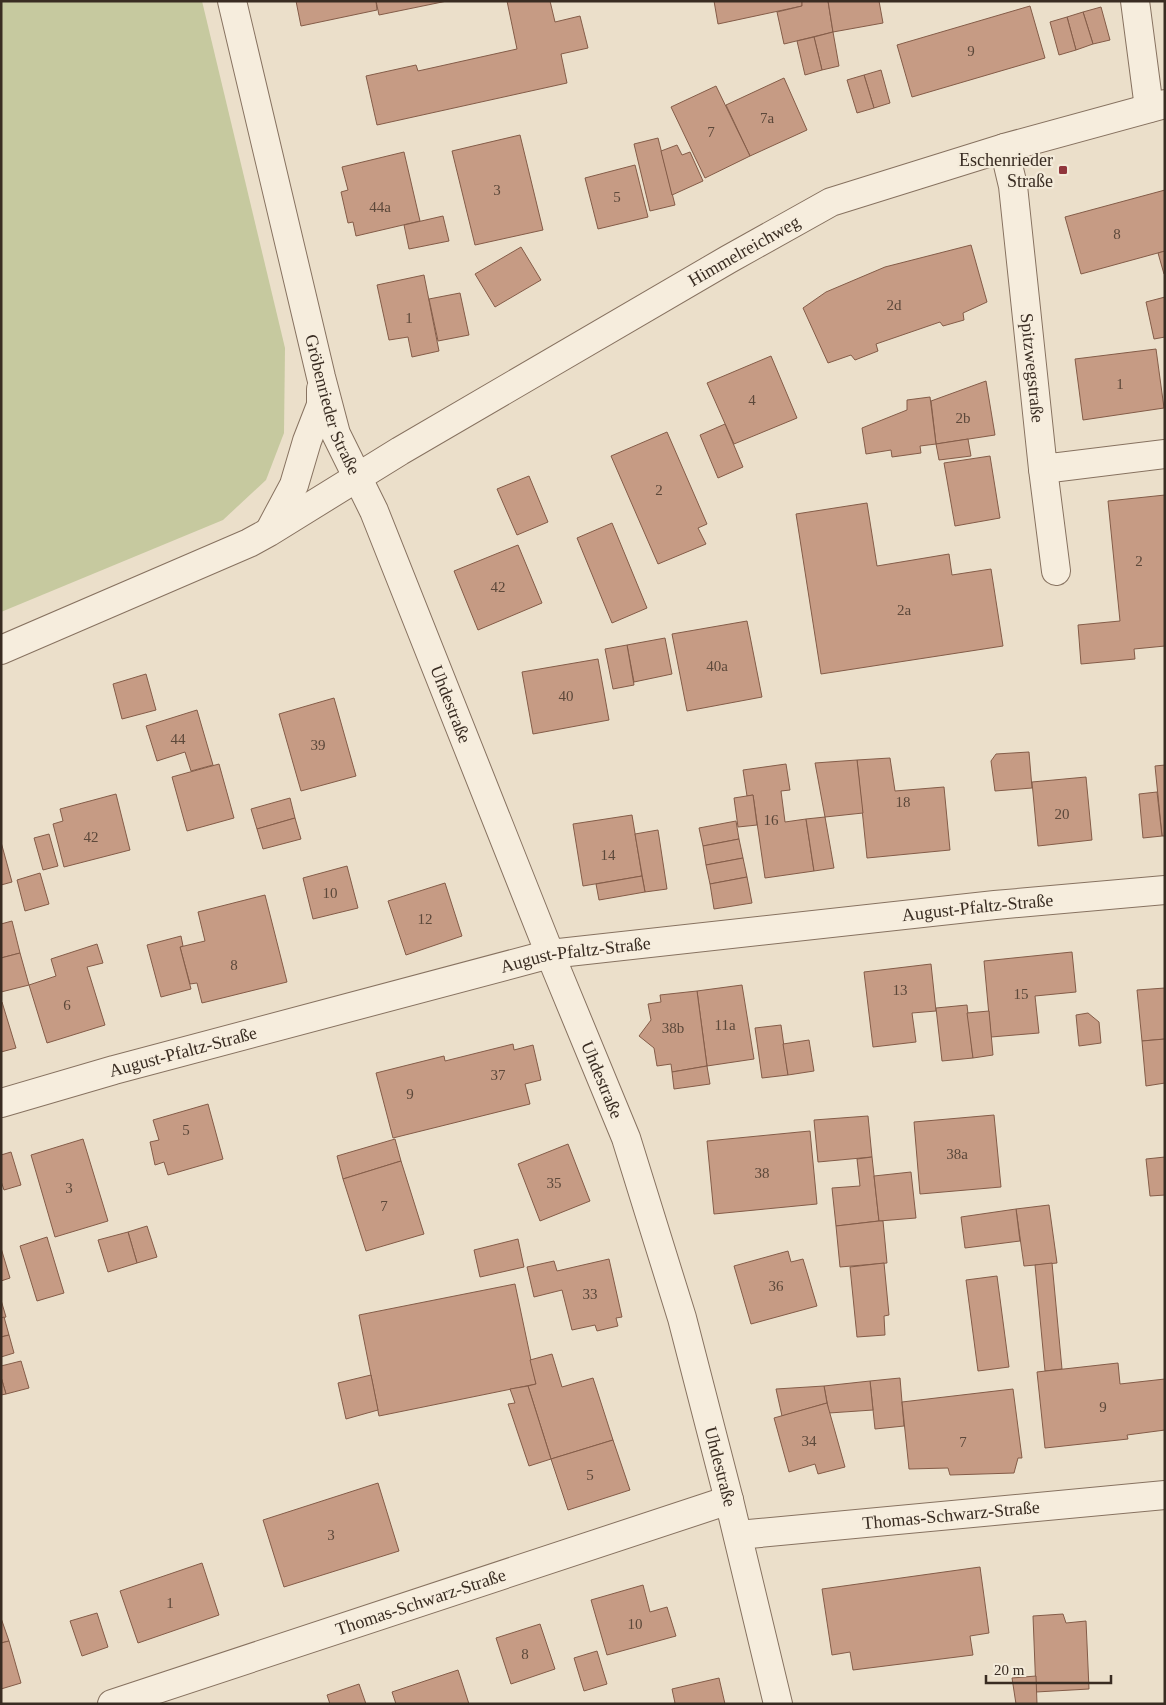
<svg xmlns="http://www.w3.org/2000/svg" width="1166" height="1705" font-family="Georgia,serif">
<rect width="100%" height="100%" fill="#ebdfca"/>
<polygon fill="#c6c99f" points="1,1 202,1 285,348 284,433 266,480 223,520 1,612"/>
<g fill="#c69b84" stroke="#845c48">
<polygon points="296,1 376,1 377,10 301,26"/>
<polygon points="376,1 447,1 379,15"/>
<polygon points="507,1 550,1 555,22 580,16 588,48 561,54 567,83 377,125 366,76 416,65 418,71 517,49"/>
<polygon points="714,1 802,1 802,6 718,24"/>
<polygon points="802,1 828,1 833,32 784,44 777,12 802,6"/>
<polygon points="828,1 879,1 883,23 833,32"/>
<polygon points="1030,6 1045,58 912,97 897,45"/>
<polygon points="1101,7 1110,40 1093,44 1083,12"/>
<polygon points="1083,12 1093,44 1076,50 1067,17"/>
<polygon points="1067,17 1076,50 1059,55 1050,22"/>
<polygon points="833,32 839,66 822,70 814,37"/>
<polygon points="814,37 822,70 805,75 797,41"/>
<polygon points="881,70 890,103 874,108 864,75"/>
<polygon points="864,75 874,108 857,113 847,80"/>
<polygon points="784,78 807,130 750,156 726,105"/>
<polygon points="716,86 750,156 705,178 671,107"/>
<polygon points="520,135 543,230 475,245 452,151"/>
<polygon points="658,138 675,205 650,211 634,144"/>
<polygon points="677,145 682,155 690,152 703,181 672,195 661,151"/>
<polygon points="404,152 420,221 356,236 353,222 348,223 341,192 348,190 342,167"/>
<polygon points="635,165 648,217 598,229 585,178"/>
<polygon points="1165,190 1165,251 1081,274 1065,217"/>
<polygon points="443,216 449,241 409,249 404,225"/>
<polygon points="971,245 987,302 963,313 964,320 943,326 940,322 876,344 878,351 855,360 851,355 828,363 803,308 826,292 885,267"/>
<polygon points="521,247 541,280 495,307 475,274"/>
<polygon points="1165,251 1165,274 1164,274 1158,253"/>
<polygon points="424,275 439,351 412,357 408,337 389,340 377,285"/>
<polygon points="460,293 469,335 438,341 429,299"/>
<polygon points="1165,297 1165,337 1154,339 1146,302"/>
<polygon points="1156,349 1164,408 1083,420 1075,359"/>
<polygon points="771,356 797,418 734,444 707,383"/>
<polygon points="986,381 995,435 936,444 931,401"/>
<polygon points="930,397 936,444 920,446 921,453 892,457 891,450 866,454 862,428 907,410 907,400"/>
<polygon points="725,424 743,467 718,478 700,435"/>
<polygon points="667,432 707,524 698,528 706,544 658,564 611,456"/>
<polygon points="968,439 971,456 939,460 936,444"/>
<polygon points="990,456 1000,518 955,526 944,463"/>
<polygon points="529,476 548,522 517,535 497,489"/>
<polygon points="1165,495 1165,646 1134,649 1135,659 1081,664 1078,625 1120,621 1108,501"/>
<polygon points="867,503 877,566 949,554 952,575 991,569 1003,646 821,674 796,514"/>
<polygon points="612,523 647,608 612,623 577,538"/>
<polygon points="518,545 542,603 478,630 454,571"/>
<polygon points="747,621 762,697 687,711 672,634"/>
<polygon points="665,638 672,674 634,682 627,645"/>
<polygon points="627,645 634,685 613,689 605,649"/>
<polygon points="598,659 609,720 533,734 522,672"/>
<polygon points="146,674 156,710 122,719 113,684"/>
<polygon points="334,698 356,776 301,791 279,714"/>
<polygon points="197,710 213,765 191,771 185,752 157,761 146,726"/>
<polygon points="1029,752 1032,788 995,791 991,761 996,754"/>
<polygon points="890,758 895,791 944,787 950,850 867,858 857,760"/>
<polygon points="857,760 863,813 825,817 815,763"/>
<polygon points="219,764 234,818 187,831 172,777"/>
<polygon points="786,764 790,790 781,791 785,822 806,819 814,871 765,878 753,795 747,796 743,770"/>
<polygon points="1165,765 1165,836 1162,836 1155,766"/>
<polygon points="1086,777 1092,840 1038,846 1032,782"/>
<polygon points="1157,792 1162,836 1143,838 1139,794"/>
<polygon points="116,794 130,850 64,867 53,824 63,821 60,809"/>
<polygon points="753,795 757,825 738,827 734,798"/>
<polygon points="290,798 295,818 257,829 251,809"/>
<polygon points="632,815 642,876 583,886 573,824"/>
<polygon points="825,817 834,868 814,871 806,819"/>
<polygon points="295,818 301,839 263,849 257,829"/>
<polygon points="736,821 739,839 703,846 699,828"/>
<polygon points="658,830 667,889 645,892 635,834"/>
<polygon points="49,834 58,866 43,870 34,838"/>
<polygon points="739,839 743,858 706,865 703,846"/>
<polygon points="1,842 12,882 1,885"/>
<polygon points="743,858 747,877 710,884 706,865"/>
<polygon points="347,866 358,908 313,919 303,878"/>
<polygon points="40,873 49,904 25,911 17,880"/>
<polygon points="642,876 645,892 599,900 596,884"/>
<polygon points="747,877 752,903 714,909 710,884"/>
<polygon points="445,883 462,936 406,955 388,901"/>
<polygon points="265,895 287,982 202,1003 197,983 190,984 180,947 205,941 198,912"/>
<polygon points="12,921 20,953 1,958 1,924"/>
<polygon points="181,936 183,946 180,947 191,989 161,997 147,945"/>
<polygon points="97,944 103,963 87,967 105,1025 47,1043 29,985 56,976 51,959"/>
<polygon points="1072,952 1076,992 1035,996 1039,1033 991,1037 984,961"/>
<polygon points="20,953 29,985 1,992 1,958"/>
<polygon points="931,964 936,1011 912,1013 916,1042 873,1047 864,972"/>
<polygon points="742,985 754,1059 707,1066 697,991"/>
<polygon points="1165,988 1165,1039 1142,1041 1137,990"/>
<polygon points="697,991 707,1066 672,1072 671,1064 657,1066 654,1048 639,1036 651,1020 648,1004 661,1002 660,995"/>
<polygon points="2,1002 16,1048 1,1052 1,1003"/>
<polygon points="967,1005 973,1058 942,1061 936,1008"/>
<polygon points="989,1011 993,1055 973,1058 967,1013"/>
<polygon points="1088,1013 1099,1022 1101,1043 1079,1046 1076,1015"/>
<polygon points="781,1025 788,1075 762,1078 755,1028"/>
<polygon points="1165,1039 1165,1083 1146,1086 1142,1041"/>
<polygon points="809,1040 814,1071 788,1075 783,1044"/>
<polygon points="513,1044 514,1050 533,1045 541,1080 525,1084 530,1104 393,1138 376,1073 444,1056 445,1061"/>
<polygon points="707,1066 710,1084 674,1089 672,1072"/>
<polygon points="208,1104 223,1159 168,1175 164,1162 155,1165 150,1142 159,1140 153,1120"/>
<polygon points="994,1115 1001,1187 920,1194 914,1122"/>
<polygon points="868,1116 872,1157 818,1162 814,1120"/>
<polygon points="810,1131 817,1204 714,1214 707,1141"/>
<polygon points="83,1139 108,1221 55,1237 31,1155"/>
<polygon points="395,1139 401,1161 343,1179 337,1156"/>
<polygon points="568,1144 590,1201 540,1221 518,1164"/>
<polygon points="11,1152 21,1185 4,1190 1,1181 1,1155"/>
<polygon points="872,1157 879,1221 836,1226 832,1188 860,1186 857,1159"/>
<polygon points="1165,1157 1165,1195 1150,1196 1146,1159"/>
<polygon points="401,1161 424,1234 366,1251 343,1179"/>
<polygon points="911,1172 916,1218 879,1221 874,1176"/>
<polygon points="1049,1205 1057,1263 1024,1266 1016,1209"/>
<polygon points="1016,1209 1020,1241 965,1248 961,1217"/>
<polygon points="879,1221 883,1221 887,1263 840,1267 836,1226"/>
<polygon points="147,1226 157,1257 137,1263 128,1232"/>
<polygon points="128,1232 137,1263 108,1272 98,1240"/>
<polygon points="47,1237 64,1293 37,1301 20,1246"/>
<polygon points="518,1239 524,1267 480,1277 474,1250"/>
<polygon points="1,1248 10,1278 1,1281"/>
<polygon points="788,1251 791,1262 803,1259 817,1306 751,1324 734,1266"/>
<polygon points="609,1259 622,1317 616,1318 618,1326 597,1331 595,1325 572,1330 562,1290 534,1297 527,1267 554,1261 557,1271"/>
<polygon points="884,1263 889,1315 884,1316 885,1335 857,1337 850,1267"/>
<polygon points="1052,1263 1062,1369 1045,1371 1035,1265"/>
<polygon points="997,1276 1009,1367 978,1371 966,1280"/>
<polygon points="515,1284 536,1384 379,1416 359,1315"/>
<polygon points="1,1300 6,1317 1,1318"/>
<polygon points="4,1317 9,1335 1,1337 1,1318"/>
<polygon points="9,1335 14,1353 1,1357 1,1337"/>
<polygon points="552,1354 562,1387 593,1378 613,1440 551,1459 528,1386 536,1384 530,1360"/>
<polygon points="21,1361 29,1388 6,1394 1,1377 1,1366"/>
<polygon points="1118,1363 1120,1384 1165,1379 1165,1430 1127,1435 1128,1439 1045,1448 1037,1372"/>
<polygon points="371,1375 378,1410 346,1419 338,1383"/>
<polygon points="1,1377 6,1394 1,1395"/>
<polygon points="900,1378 904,1426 875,1429 870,1381"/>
<polygon points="870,1381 873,1410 829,1413 824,1386"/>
<polygon points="528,1386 551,1459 529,1466 508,1404 515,1403 510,1389"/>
<polygon points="824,1386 827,1403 782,1416 776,1389"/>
<polygon points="1013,1389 1022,1458 1018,1458 1014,1473 950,1475 948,1468 909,1469 902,1402"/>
<polygon points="827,1403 845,1467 818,1474 815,1464 789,1472 774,1418"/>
<polygon points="613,1440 630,1490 568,1510 551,1459"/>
<polygon points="378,1483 399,1551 284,1587 263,1520"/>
<polygon points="202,1563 219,1615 138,1643 120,1591"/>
<polygon points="980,1567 989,1633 970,1636 973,1655 853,1670 850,1652 832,1655 822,1589"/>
<polygon points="643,1585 650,1612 667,1607 676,1636 607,1655 591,1600"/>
<polygon points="97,1613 108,1647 82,1656 70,1621"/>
<polygon points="1063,1614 1066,1623 1086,1621 1089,1689 1036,1692 1033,1616"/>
<polygon points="1,1618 9,1641 1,1643"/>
<polygon points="540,1624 555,1669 511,1684 496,1638"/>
<polygon points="9,1641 21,1683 1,1689 1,1643"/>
<polygon points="597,1651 607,1684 584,1691 574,1658"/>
<polygon points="458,1670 469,1704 396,1704 392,1692"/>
<polygon points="1036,1676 1037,1704 1016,1704 1012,1678"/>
<polygon points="719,1678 725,1704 671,1704 675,1703 672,1689"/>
<polygon points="359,1684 366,1704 330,1704 327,1695"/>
</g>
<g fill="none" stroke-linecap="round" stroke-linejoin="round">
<g stroke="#877260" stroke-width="30">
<g id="minor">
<path id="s1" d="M 232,1 L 321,377 L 336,434 L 374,511 L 550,954 L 626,1138 L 682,1318 L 729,1500 L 778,1704"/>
<polyline points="1135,1 1149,108"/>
<path id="s2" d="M 1004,148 L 1013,186 L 1043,469 L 1165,454"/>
<polyline points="1043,469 1056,571"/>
<polyline points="270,530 294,485 307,441 321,405 321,389"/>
<path id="s3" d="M 1,650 L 249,543 L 269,532 L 400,451 L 729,259 L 831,202 L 1004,148 L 1165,104"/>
<path id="s4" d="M 1,1103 L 114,1070 L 550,954 L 995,905 L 1165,890"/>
<path id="s5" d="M 738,1535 L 1165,1495"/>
<path id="s6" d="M 112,1704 L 729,1500"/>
</g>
</g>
<use href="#minor" stroke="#f6eddd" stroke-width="28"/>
</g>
<rect fill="#90353b" stroke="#f3ead9" stroke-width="2" x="1058" y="165" width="10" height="10" rx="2.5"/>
<g text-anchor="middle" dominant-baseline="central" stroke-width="4.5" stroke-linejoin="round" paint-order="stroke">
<g font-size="15" fill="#5c483a">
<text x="971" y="51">9</text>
<text x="767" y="118">7a</text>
<text x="711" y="132">7</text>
<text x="497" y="190">3</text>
<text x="617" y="197">5</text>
<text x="380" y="207">44a</text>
<text x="1117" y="234">8</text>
<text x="894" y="305">2d</text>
<text x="409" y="318">1</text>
<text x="1120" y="384">1</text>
<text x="752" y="400">4</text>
<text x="963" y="418">2b</text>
<text x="659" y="490">2</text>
<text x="1139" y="561">2</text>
<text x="498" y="587">42</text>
<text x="904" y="610">2a</text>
<text x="717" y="666">40a</text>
<text x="566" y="696">40</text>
<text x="178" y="739">44</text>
<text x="318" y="745">39</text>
<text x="903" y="802">18</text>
<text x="1062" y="814">20</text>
<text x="771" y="820">16</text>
<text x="91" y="837">42</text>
<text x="608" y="855">14</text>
<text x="330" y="893">10</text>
<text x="425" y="919">12</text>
<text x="234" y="965">8</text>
<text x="900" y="990">13</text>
<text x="1021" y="994">15</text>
<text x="67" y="1005">6</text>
<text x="725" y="1025">11a</text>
<text x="673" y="1028">38b</text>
<text x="498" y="1075">37</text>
<text x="410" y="1094">9</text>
<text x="186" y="1130">5</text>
<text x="957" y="1154">38a</text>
<text x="762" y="1173">38</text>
<text x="554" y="1183">35</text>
<text x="69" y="1188">3</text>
<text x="384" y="1206">7</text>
<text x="776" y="1286">36</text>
<text x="590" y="1294">33</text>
<text x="1103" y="1407">9</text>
<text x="809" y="1441">34</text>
<text x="963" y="1442">7</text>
<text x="590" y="1475">5</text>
<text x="331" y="1535">3</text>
<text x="170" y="1603">1</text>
<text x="635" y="1624">10</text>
<text x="525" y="1654">8</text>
</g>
<g font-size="18" fill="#392c22" stroke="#f3ead9" text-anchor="end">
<text x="1053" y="160">Eschenrieder<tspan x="1053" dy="21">Straße</tspan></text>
</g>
<g font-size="18" fill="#392c22" stroke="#f3ead9">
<text stroke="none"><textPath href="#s3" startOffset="845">Himmelreichweg</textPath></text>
<text stroke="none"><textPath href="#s2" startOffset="222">Spitzwegstraße</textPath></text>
<text stroke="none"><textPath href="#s1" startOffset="416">Gröbenrieder Straße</textPath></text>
<text stroke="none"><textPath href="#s1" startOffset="739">Uhdestraße</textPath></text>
<text stroke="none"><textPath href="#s4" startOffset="999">August-Pfaltz-Straße</textPath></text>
<text stroke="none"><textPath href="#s4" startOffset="594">August-Pfaltz-Straße</textPath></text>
<text stroke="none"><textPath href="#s4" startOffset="189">August-Pfaltz-Straße</textPath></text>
<text stroke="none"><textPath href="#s1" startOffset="1144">Uhdestraße</textPath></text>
<text stroke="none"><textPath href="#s1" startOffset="1549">Uhdestraße</textPath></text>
<text stroke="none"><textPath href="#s5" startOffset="214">Thomas-Schwarz-Straße</textPath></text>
<text stroke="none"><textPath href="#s6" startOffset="325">Thomas-Schwarz-Straße</textPath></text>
</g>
</g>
<rect width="1166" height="1705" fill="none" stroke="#392c22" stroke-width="5"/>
<path d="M986 1675v8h125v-8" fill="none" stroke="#392c22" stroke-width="2.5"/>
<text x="994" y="1675" font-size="15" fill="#392c22" stroke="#f3ead9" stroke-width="4" paint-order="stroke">20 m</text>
</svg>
